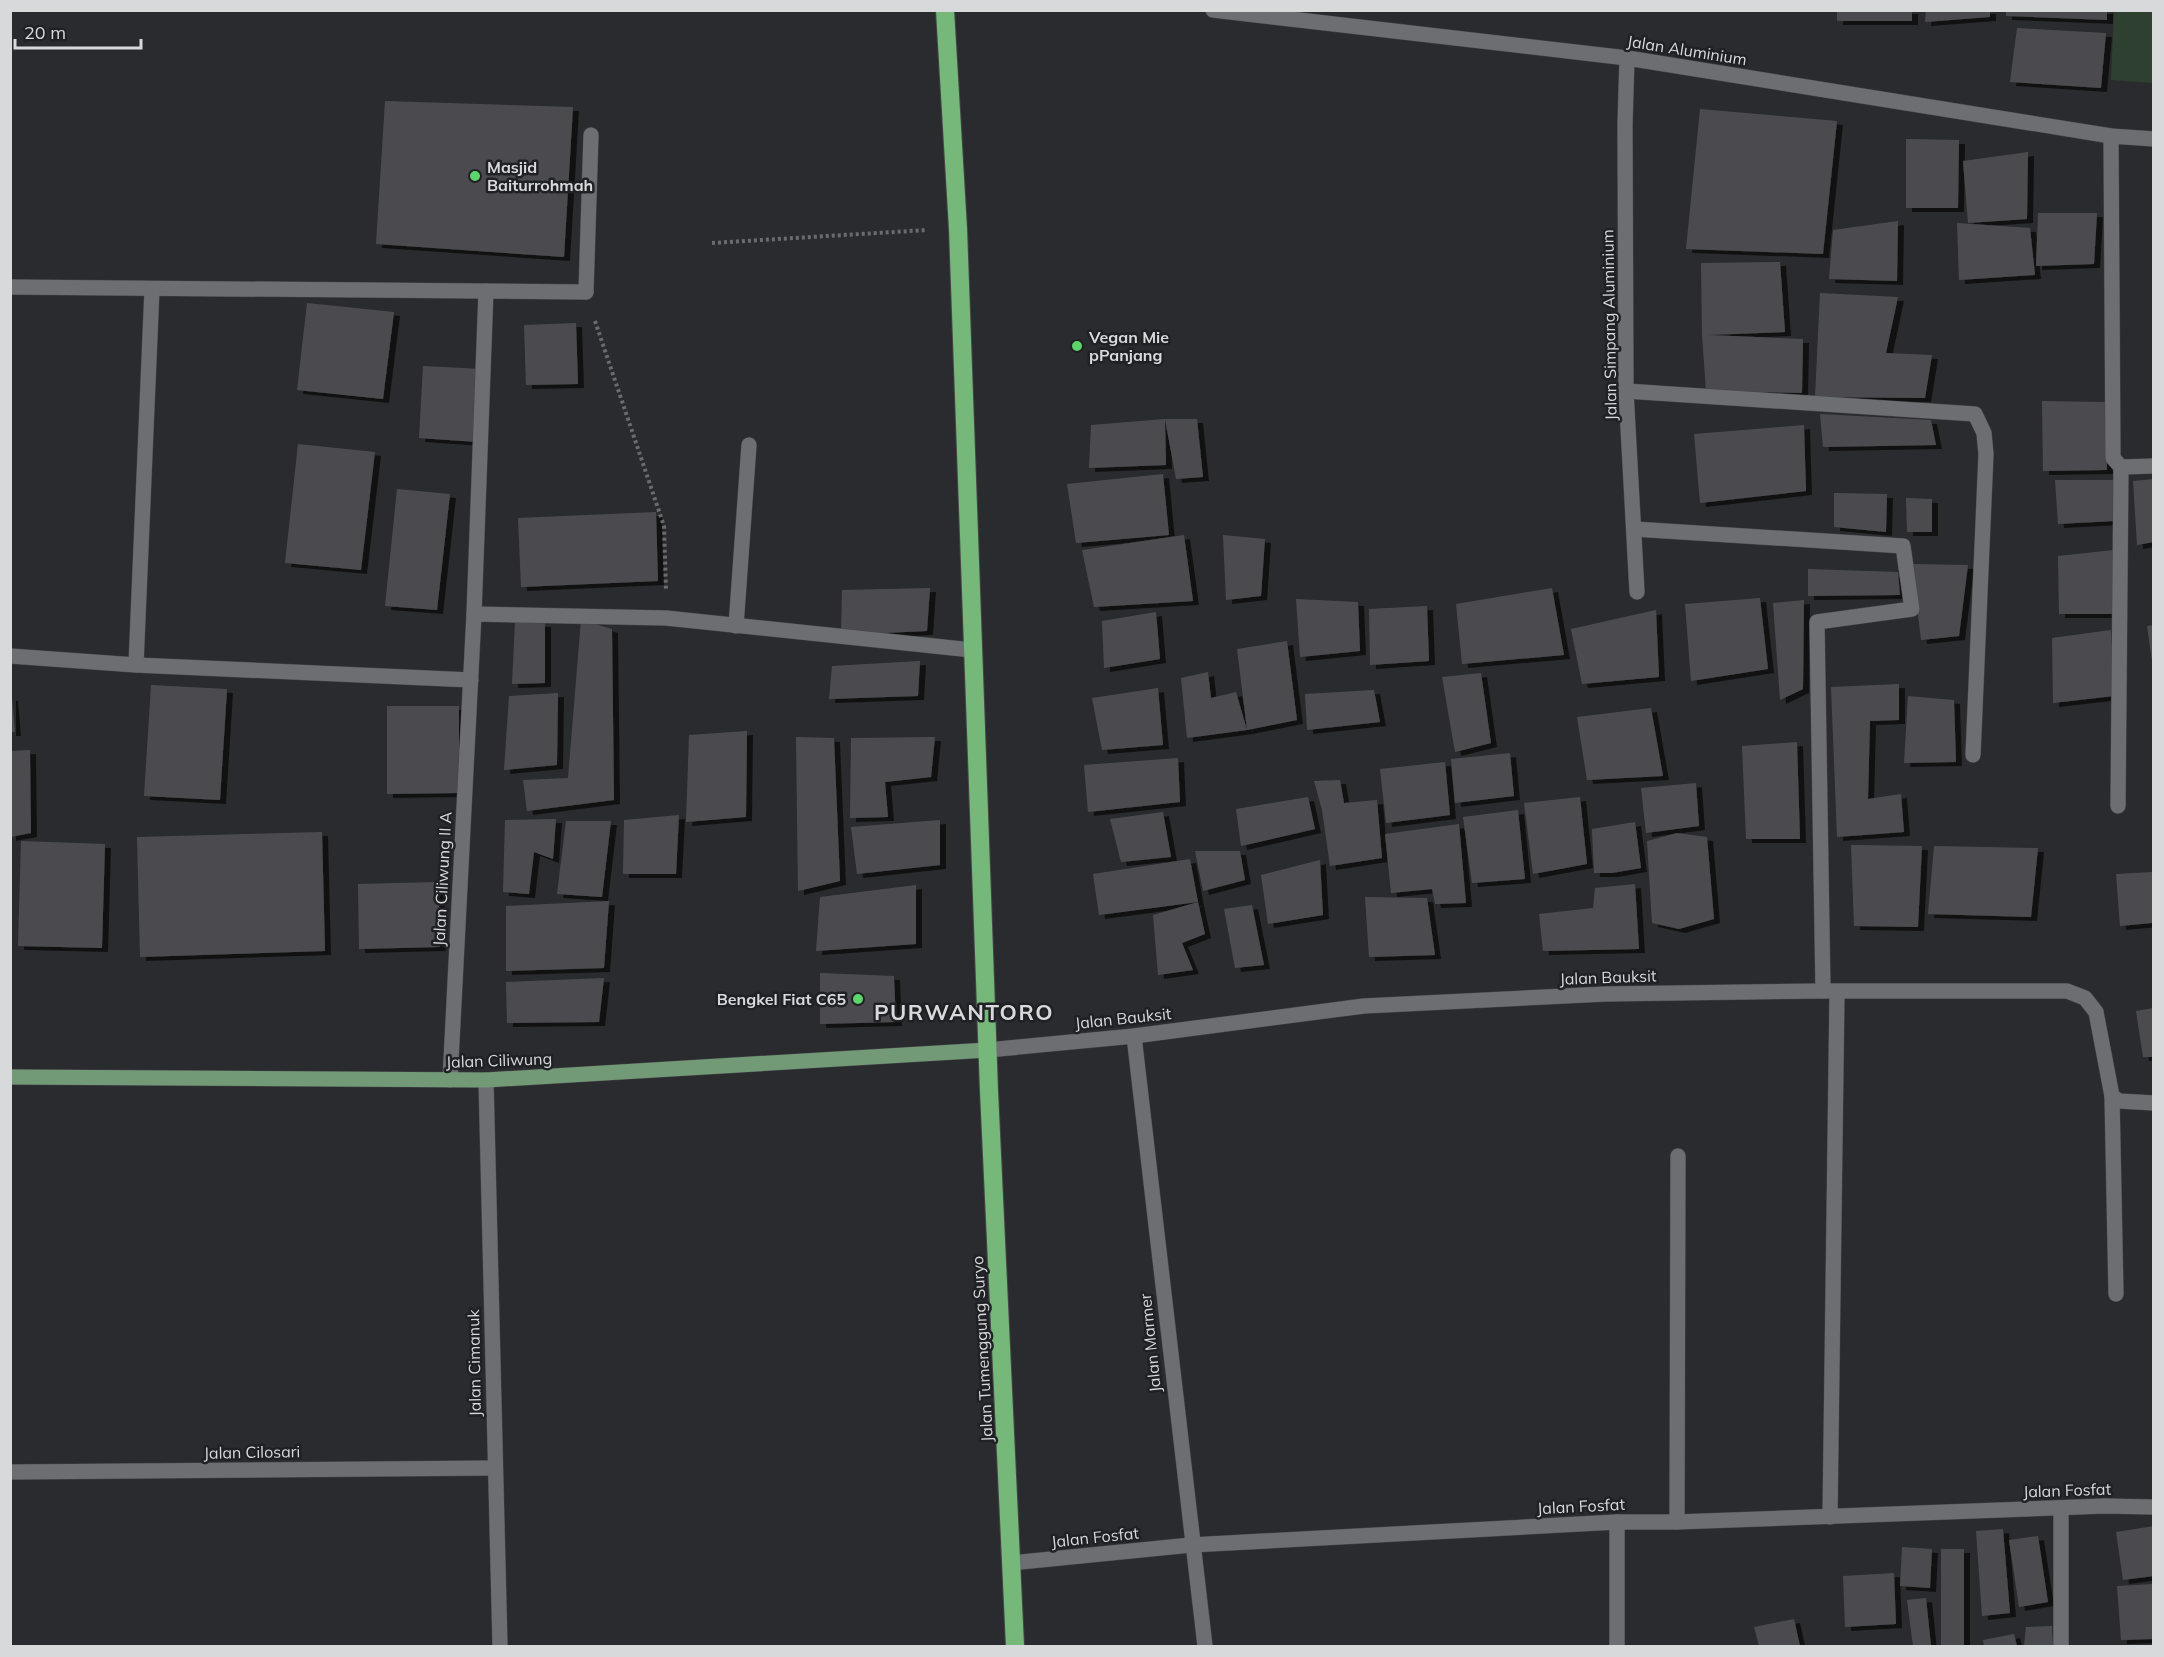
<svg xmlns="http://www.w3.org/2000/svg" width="2164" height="1657" font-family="Mulish,sans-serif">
<defs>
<filter id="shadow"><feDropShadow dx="6" dy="4" stdDeviation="0" flood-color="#0009"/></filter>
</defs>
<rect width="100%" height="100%" fill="#2a2b2e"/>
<polygon fill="#2e402f" points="2114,11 2153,11 2153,83 2111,80"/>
<g fill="#4b4c50" filter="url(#shadow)">
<rect x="1837" y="10" width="75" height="11"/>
<polygon points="1926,10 1990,10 1990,17 1925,22"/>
<polygon points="2006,10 2107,10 2107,20 2006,16"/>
<polygon points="2017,28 2106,33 2101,88 2010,82"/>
<polygon points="385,101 573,107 564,257 376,244"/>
<polygon points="1700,109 1837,121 1823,254 1686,249"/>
<polygon points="1906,139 1959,140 1958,208 1906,208"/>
<polygon points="2028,152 2027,219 1968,223 1963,161"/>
<polygon points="2038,213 2097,213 2094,264 2036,266"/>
<polygon points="1898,221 1897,281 1829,279 1833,230"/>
<polygon points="1957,223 2030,228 2035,275 1959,280"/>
<polygon points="1780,262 1785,332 1708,335 1803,339 1802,393 1706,391 1702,335 1701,263"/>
<polygon points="1820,293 1898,297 1886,353 1932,355 1925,398 1815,397"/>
<polygon points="307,303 394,312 383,399 297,390"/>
<polygon points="576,323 578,384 526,385 524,325"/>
<polygon points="423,366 481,369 477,442 419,438"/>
<polygon points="2042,401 2105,402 2107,470 2043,471"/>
<polygon points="1820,414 1931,420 1936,445 1823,447"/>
<polygon points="1165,419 1166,465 1089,468 1091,425"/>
<polygon points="1165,419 1197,419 1203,477 1176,479"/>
<polygon points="1804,425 1806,491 1700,503 1694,434"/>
<polygon points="298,444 375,452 361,570 285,563"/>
<polygon points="1163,474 1169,535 1076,543 1067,484"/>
<polygon points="2154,479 2154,542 2137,545 2133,481"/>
<polygon points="2055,480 2115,480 2114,521 2058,524"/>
<polygon points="397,489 450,494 437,610 385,606"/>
<polygon points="1834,493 1887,494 1886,532 1834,527"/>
<polygon points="1906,498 1932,499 1932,532 1907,532"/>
<polygon points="656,512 658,581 521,587 518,518"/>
<polygon points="1184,535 1193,601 1094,607 1082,550"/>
<polygon points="1223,535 1265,539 1261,596 1226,600"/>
<polygon points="2114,550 2116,614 2059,614 2058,556"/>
<polygon points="1912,564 1968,565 1959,636 1921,640"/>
<polygon points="1808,569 1898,572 1900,595 1808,596"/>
<polygon points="930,588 927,631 841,635 842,590"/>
<polygon points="1552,588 1564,655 1462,664 1456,604"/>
<polygon points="1760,598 1768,669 1691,681 1685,604"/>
<polygon points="1296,599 1358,602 1360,651 1300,657"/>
<polygon points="1804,600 1803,689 1780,700 1773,603"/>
<polygon points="1427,606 1429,661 1370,665 1369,609"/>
<polygon points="1656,610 1659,677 1582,684 1571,629"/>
<polygon points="1156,612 1160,659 1104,668 1102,621"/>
<polygon points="581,620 612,629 614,800 527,811 523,780 568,778"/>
<polygon points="515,621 545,623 545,683 512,684"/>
<polygon points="2154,625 2154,661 2152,661 2147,626"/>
<polygon points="2111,630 2114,696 2053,703 2052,638"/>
<polygon points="1287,641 1297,720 1247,730 1187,738 1181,678 1208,672 1211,698 1236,692 1247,730 1237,649"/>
<polygon points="920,661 918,696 829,699 832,666"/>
<polygon points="1481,673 1491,743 1455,752 1442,677"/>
<polygon points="1899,684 1899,720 1870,721 1868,799 1901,794 1904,832 1837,837 1831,687"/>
<polygon points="151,685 227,689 220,800 144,796"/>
<polygon points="1158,688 1163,745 1102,750 1092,698"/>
<polygon points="1374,690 1380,722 1307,730 1305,694"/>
<polygon points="558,693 557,765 504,770 509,696"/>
<polygon points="1908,696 1954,700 1956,762 1904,763"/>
<polygon points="10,697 12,697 15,732 10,732"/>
<polygon points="387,706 459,706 459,793 387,794"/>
<polygon points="1651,708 1663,776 1587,780 1577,717"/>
<polygon points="747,731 746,817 686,822 689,735"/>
<polygon points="796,737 834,738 840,881 798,891"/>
<polygon points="935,737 931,777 885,782 888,817 850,818 851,738"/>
<polygon points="1797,742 1800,839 1746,839 1742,746"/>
<polygon points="30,750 31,833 10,837 10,751"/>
<polygon points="1510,753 1514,796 1455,803 1451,759"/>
<polygon points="1178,758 1180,802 1088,812 1084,765"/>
<polygon points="1445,762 1450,815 1386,823 1380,769"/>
<polygon points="1340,780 1344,803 1377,800 1382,858 1330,866 1322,810 1314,781"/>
<polygon points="1696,783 1699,826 1646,833 1641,788"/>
<polygon points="1308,797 1315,829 1241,846 1236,809"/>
<polygon points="1580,797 1587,864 1533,874 1524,803"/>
<polygon points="1518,810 1525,879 1472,883 1463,817"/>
<polygon points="1163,812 1171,857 1121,862 1110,819"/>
<polygon points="679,815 676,874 623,874 624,820"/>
<polygon points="556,819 553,859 534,852 529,894 503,892 505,820"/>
<polygon points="940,820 940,865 857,874 851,827"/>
<polygon points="566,821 611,821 602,897 557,894"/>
<polygon points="1635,822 1641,868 1612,873 1594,873 1592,829"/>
<polygon points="1459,824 1466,903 1435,904 1432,889 1391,893 1385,834"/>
<polygon points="322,832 325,951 140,957 137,837"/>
<polygon points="1677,833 1707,837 1714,919 1679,929 1652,923 1647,841"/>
<polygon points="21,841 105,844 102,948 18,946"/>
<polygon points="1851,845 1922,846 1918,927 1854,926"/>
<polygon points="1934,846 2038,848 2031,917 1928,914"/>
<polygon points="1195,851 1240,851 1245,880 1203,891"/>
<polygon points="1190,859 1198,902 1099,915 1093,874"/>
<polygon points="1320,860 1323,915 1268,924 1261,875"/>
<polygon points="2153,872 2152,923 2120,926 2116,874"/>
<polygon points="438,882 440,947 359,949 358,884"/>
<polygon points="1635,884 1639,949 1543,951 1539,914 1593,908 1595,888"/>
<polygon points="916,885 916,944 816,951 820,897"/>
<polygon points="1365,897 1427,898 1435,955 1369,957"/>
<polygon points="609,901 604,968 506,971 506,906"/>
<polygon points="1198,902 1205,934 1182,943 1193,970 1158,975 1153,915"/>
<polygon points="1252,905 1264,965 1235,968 1224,909"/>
<polygon points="820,973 894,976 896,1022 820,1024"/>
<polygon points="604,978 599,1022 507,1023 506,982"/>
<polygon points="2154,1008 2154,1057 2143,1057 2136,1011"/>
<polygon points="2154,1526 2154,1576 2123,1580 2116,1532"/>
<polygon points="2003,1529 2010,1613 1982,1616 1976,1531"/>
<polygon points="2038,1536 2048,1602 2019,1607 2009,1540"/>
<polygon points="1902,1547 1932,1549 1930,1588 1900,1586"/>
<rect x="1941" y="1549" width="23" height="97"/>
<polygon points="1894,1573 1896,1624 1845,1627 1843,1576"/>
<polygon points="2154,1584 2154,1639 2121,1640 2117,1586"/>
<polygon points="1926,1598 1931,1646 1913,1646 1907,1600"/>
<polygon points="1794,1619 1800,1646 1759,1646 1754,1627"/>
<polygon points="2052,1626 2053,1646 2024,1646 2026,1627"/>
<polygon points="2014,1634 2017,1646 1984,1646 1983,1640"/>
</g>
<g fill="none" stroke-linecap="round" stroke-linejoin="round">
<g stroke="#46464a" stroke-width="16">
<polyline id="lane" points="586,292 591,135"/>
</g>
<g stroke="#46464a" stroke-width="16">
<g id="street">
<polyline points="1213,10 1627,58 2111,136 2154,139"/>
<polyline points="1627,58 1625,124 1626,391 1637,592"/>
<polyline points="2111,136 2113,458 2121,467 2154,466"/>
<polyline points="10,287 586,292"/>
<polyline points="1626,391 1975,414 1984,433 1986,454 1973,755"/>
<polyline points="1634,529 1903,546 1912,609 1817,622 1823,991"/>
<polyline points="474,614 666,618 972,650"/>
<polyline points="736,626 749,445"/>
<polyline points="10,656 136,665 471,680"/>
<polyline points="136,665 152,289"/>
<polyline points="2118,806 2121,467"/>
<polyline points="1134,1036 1205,1646"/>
<polyline points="988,1050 1134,1036 1364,1006 1606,994 1823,991 2067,991 2085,998 2096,1012 2112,1096 2119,1101 2154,1103"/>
<polyline points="450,1080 474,614 486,291"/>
<polyline points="486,1080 500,1646"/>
<polyline points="2112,1096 2116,1294"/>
<polyline points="10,1472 494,1468"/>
<polyline points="2061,1508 2061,1646"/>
<polyline points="1830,1517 1837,992"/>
<polyline points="1617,1522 1617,1646"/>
<polyline points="1677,1522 1678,1156"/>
<polyline points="1011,1563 1191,1545 1617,1522 1677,1522 2105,1506 2154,1507"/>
</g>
</g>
<g stroke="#46464a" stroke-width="16">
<polyline id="primary" points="10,1077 486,1080 988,1050"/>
</g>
<g stroke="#46464a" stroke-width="20">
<polyline id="highway" points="945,10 958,229 989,1091 1015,1646"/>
</g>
<g stroke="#6a6b6e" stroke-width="4" stroke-dasharray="3 3" stroke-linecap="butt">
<polyline points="712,243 927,230"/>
<polyline points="595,321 664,526 666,590"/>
</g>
<use href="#lane" stroke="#6d6e72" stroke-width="15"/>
<use href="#street" stroke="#6d6e72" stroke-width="15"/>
<use href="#primary" stroke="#729a77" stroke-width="15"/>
<use href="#highway" stroke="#75b87a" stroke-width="18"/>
</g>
<g fill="#5dd56c" stroke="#202125" stroke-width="2">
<circle cx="475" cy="176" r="6"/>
<circle cx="1077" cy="346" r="6"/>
<circle cx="858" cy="999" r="6"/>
</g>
<g text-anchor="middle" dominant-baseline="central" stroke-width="5" stroke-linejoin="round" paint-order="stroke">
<g font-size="16" fill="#d8d9db" stroke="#202125">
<text transform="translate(1687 50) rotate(9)">Jalan Aluminium</text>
<text transform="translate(1609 325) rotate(-91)">Jalan Simpang Aluminium</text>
<text transform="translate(442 879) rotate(-87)">Jalan Ciliwung II A</text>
<text transform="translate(1608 977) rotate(-2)">Jalan Bauksit</text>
<text transform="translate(1123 1018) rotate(-6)">Jalan Bauksit</text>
<text transform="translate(499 1060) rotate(-2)">Jalan Ciliwung</text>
<text transform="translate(1150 1343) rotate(-96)">Jalan Marmer</text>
<text transform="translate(982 1349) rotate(-93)">Jalan Tumenggung Suryo</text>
<text transform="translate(474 1363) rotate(-91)">Jalan Cimanuk</text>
<text transform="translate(252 1452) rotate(-1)">Jalan Cilosari</text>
<text transform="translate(2067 1490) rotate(-2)">Jalan Fosfat</text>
<text transform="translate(1581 1506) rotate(-3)">Jalan Fosfat</text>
<text transform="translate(1095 1537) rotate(-6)">Jalan Fosfat</text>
</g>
<g font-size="16" font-weight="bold" fill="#d8d9db" stroke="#202125" text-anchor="start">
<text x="487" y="167">Masjid<tspan x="487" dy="18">Baiturrohmah</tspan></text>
<text x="1089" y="337">Vegan Mie<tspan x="1089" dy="18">pPanjang</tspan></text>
<text x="846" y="999" text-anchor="end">Bengkel Fiat C65</text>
</g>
<g font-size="22" font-weight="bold" letter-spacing="1.5" fill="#d8d9db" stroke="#202125">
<text x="964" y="1012">PURWANTORO</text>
</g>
</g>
<rect width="2164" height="1657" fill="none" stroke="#d8d9db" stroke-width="24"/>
<path d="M15 39v9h126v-9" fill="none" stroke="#d8d9db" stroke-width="3"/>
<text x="24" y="39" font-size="18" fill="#d8d9db" stroke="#202125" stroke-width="4.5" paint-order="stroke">20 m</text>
</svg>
